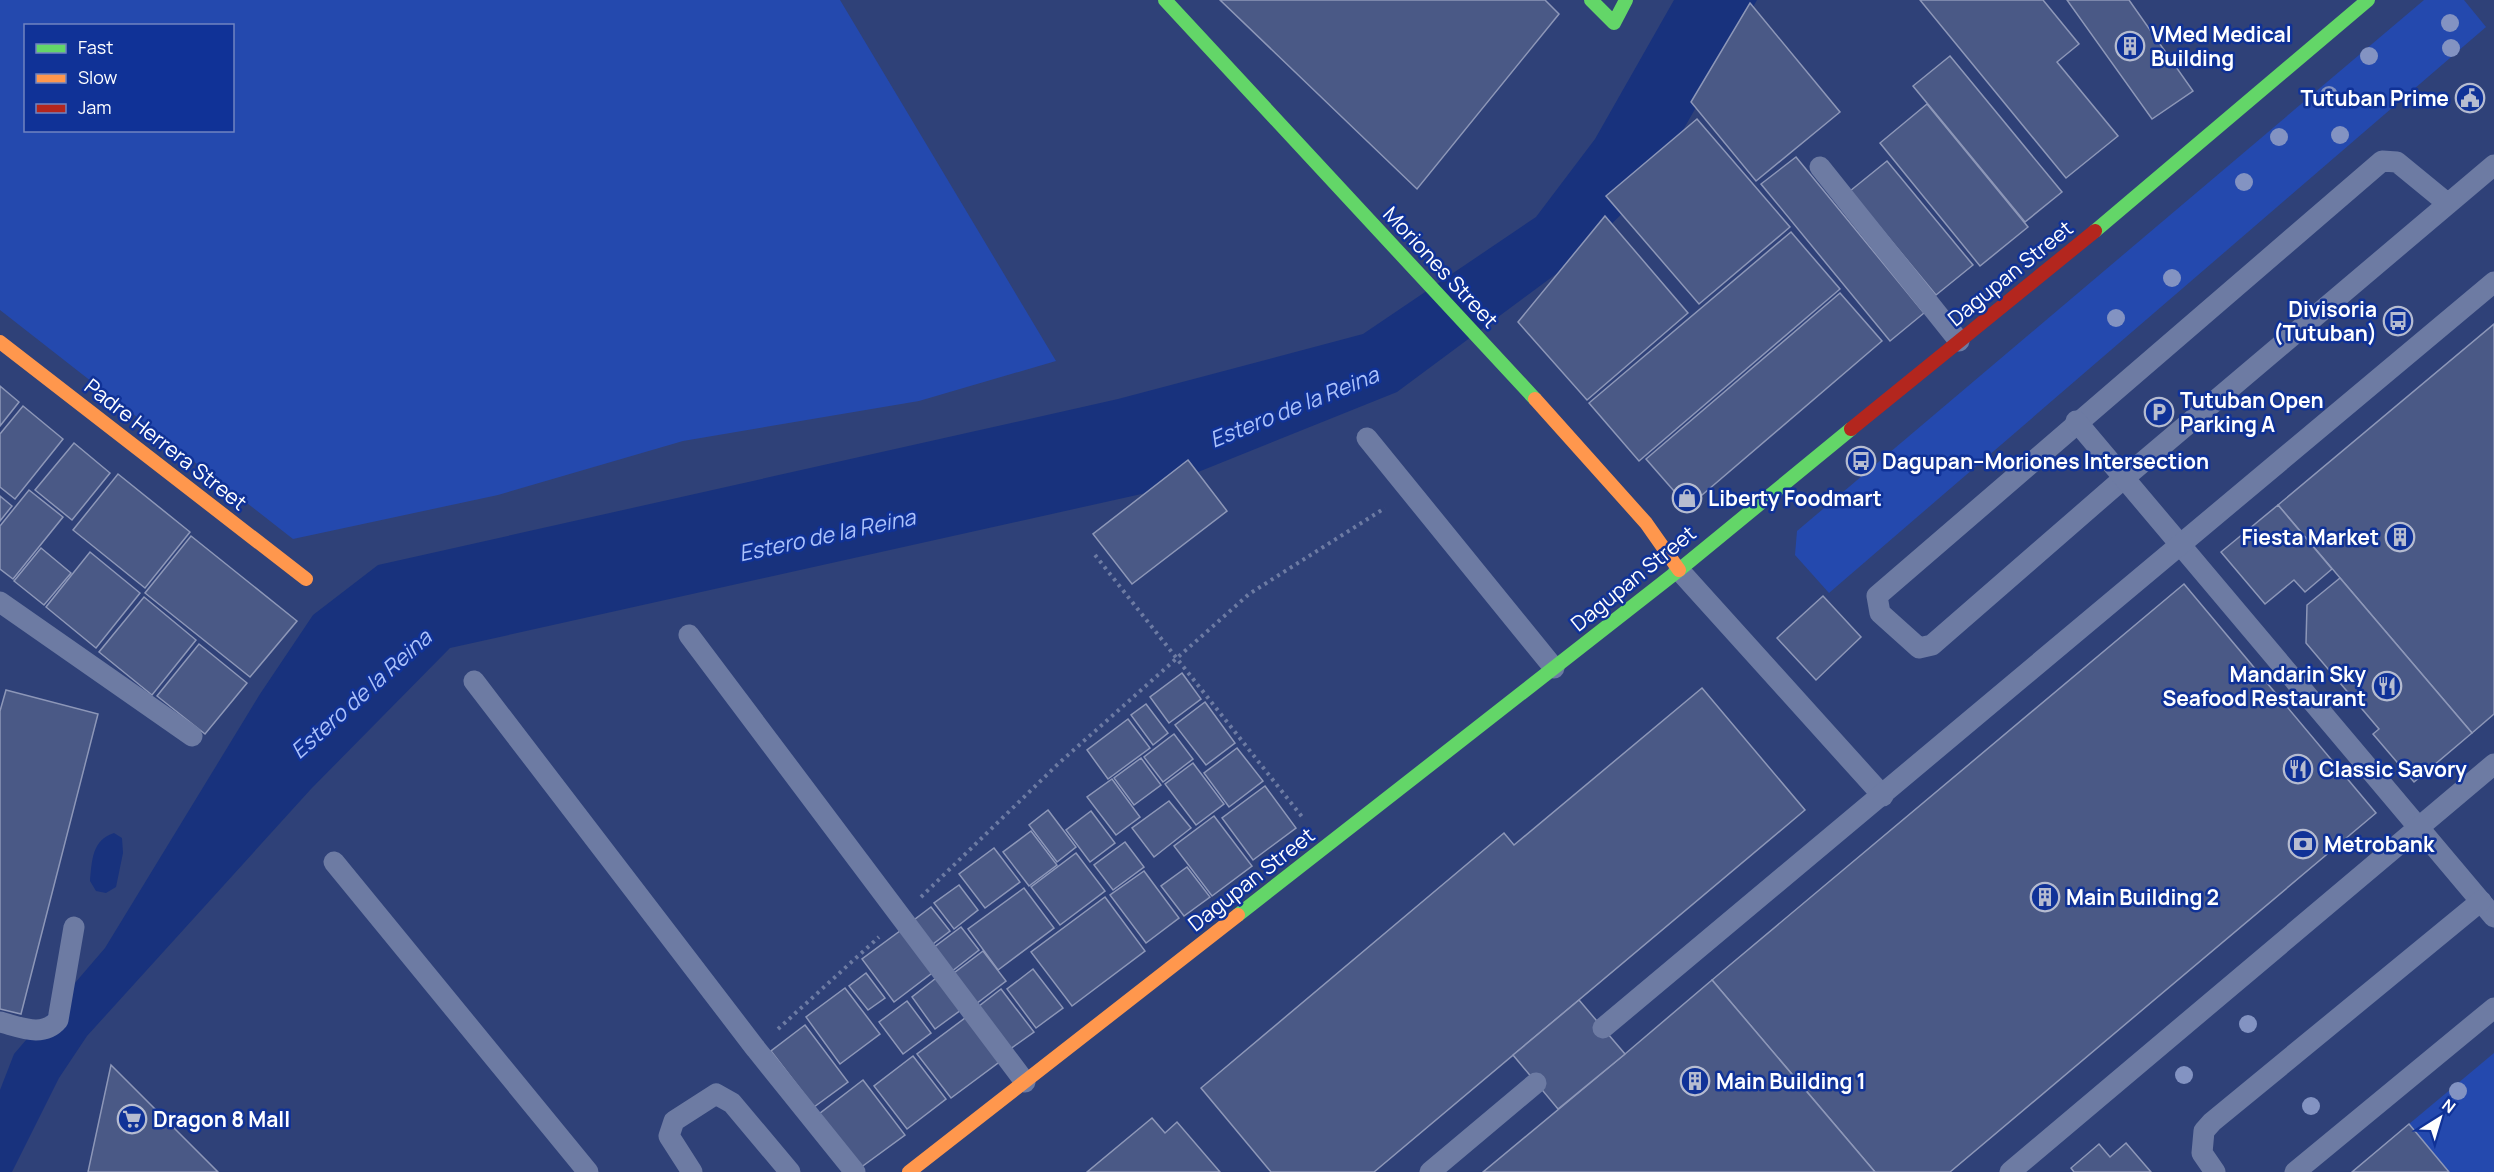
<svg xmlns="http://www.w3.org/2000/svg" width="2494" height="1172" font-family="Manrope,sans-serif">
<rect width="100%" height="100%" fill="#2f4178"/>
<g fill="#2449ae" fill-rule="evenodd">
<path d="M 0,0 L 840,0 L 1056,361 L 919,401 L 683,441 L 498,495 L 293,539 L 0,310 ZM 26,26 L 232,26 L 232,130 L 26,130 Z"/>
<polygon points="2424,0 2464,0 2486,27 1829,593 1795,555 1797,531"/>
<polygon points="2494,1053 2494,1172 2449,1172 2409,1124"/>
</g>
<g fill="#18327d">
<polygon points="1674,0 1757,0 1653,183 1575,260 1397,392 1146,493 450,648 311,789 87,1036 59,1078 12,1172 0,1172 0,1090 14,1054 105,948 260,694 313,615 378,565 1118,399 1363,334 1536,217 1595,139"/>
<path d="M 114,833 L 122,838 L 123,853 L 116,887 L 106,893 L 96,891 L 90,881 C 92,860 92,840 114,833 Z"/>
</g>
<g fill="#4a5986" stroke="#8d97b8" stroke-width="1.5">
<polygon points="1220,0 1545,0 1559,14 1417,189"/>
<polygon points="1920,0 2043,0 2079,44 2057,62 2118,136 2066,178"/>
<polygon points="2067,0 2129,0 2193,91 2152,119"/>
<polygon points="1750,3 1840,112 1756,181 1691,102"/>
<polygon points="1950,56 2062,192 2025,222 1913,86"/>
<polygon points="1927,104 2028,227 1980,266 1880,143"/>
<polygon points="1697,119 1790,227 1699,304 1606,196"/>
<polygon points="1796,157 1924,313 1890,341 1761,184"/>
<polygon points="1887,161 1973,265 1936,295 1850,191"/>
<polygon points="1605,216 1688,313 1587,400 1518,322"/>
<polygon points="1791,232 1840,289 1639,461 1589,403"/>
<polygon points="1840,293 1882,341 1688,507 1646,459"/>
<polygon points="2494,324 2494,714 2472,733 2278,505"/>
<polygon points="0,386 19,402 0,426"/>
<polygon points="23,406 63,439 15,499 0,487 0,434"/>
<polygon points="74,443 110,473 72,520 35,490"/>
<polygon points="1188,460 1227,511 1132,584 1093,534"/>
<polygon points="118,474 190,532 145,588 73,530"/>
<polygon points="29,490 63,517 13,579 0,569 0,526"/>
<polygon points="0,496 12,506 0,521"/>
<polygon points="2278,505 2332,569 2305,592 2294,580 2265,604 2221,552"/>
<polygon points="191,536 297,621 250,677 145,593"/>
<polygon points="41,548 71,573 44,605 14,581"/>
<polygon points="90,552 140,593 96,648 46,607"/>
<polygon points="2340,578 2472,733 2414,782 2373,734 2379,729 2306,643 2307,605"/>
<polygon points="2184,584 2376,813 1950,1172 1875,1172 1712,980"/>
<polygon points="1823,596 1861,637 1816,680 1777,638"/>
<polygon points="144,597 196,640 152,695 99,652"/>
<polygon points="199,644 247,683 205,734 157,696"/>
<polygon points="1182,673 1201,699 1169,723 1150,697"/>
<polygon points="1702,688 1805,810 1374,1172 1271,1172 1201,1088 1504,833 1514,845"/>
<polygon points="6,690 98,714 21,1014 0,1009 0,711"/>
<polygon points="1205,702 1235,743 1206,765 1175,725"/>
<polygon points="1146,704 1168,733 1153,745 1131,715"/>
<polygon points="1128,719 1150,748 1108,779 1087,750"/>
<polygon points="1174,734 1193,759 1163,782 1144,757"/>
<polygon points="1237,748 1263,781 1229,807 1204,773"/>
<polygon points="1141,758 1161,785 1134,805 1114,778"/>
<polygon points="1193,763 1224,804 1196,825 1165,784"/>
<polygon points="1112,779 1140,817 1116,835 1087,797"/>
<polygon points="1265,786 1296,828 1253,860 1222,818"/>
<polygon points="1169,801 1191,828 1154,857 1132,828"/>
<polygon points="1048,810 1076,847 1057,862 1029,825"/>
<polygon points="1091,811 1115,843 1090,862 1066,830"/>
<polygon points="1214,816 1252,866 1212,896 1174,846"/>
<polygon points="1031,831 1057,865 1029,886 1003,852"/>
<polygon points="1125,842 1144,867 1113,890 1094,865"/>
<polygon points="994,848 1020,882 985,908 959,874"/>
<polygon points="1076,853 1105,891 1060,925 1031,887"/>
<polygon points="1187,867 1210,897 1184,916 1161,886"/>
<polygon points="1144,871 1179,918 1146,943 1110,895"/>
<polygon points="959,885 978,910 954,929 934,903"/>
<polygon points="1024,888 1054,928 998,970 968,929"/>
<polygon points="1105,897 1145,951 1072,1006 1031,952"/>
<polygon points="931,907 950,931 929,947 910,923"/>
<polygon points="961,927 979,950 951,972 933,948"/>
<polygon points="904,928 936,970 894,1002 862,959"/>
<polygon points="983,951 1006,981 972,1007 950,976"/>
<polygon points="1033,969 1063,1008 1036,1028 1007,989"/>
<polygon points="866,973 885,998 868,1010 849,986"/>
<polygon points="940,975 965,1007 935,1029 912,997"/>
<polygon points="1712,980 1875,1172 1483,1172 1625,1054"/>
<polygon points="845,988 880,1034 840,1064 806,1017"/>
<polygon points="1001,989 1034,1032 1006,1052 974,1010"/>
<polygon points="1579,1000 1625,1054 1558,1109 1513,1055"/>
<polygon points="907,1001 931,1033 903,1054 879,1022"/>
<polygon points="969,1015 1002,1060 951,1098 917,1054"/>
<polygon points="805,1025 848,1082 814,1107 771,1051"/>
<polygon points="913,1056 946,1099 907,1129 874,1086"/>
<polygon points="111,1065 218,1172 88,1172"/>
<polygon points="863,1080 905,1135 860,1168 819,1114"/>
<polygon points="1152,1118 1165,1133 1177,1122 1220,1172 1087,1172"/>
<polygon points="2409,1124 2449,1172 2352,1172"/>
<polygon points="2126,1143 2151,1172 2074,1172 2071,1168 2099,1144 2110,1157"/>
</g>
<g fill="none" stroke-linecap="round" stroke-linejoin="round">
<g stroke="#6d7ba3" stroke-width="4" stroke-dasharray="3 4.5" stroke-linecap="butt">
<polyline points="1095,555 1303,818"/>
<polyline points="921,897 1058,764 1249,594 1385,508"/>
<polyline points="778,1029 879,937"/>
</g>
<g stroke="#6d7ba3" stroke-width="21">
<polyline points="1820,167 1959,341"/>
<polyline points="2447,203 2397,162 2382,161 1877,596 1880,613 1919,648 1932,645 2124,478 2494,165"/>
<polyline points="2076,421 2494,917"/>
<polyline points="1367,438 1554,668"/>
<polyline points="1679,570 1883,796"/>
<polyline points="0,602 192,736"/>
<polyline points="689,635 1025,1082"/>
<polyline points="474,681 756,1049 855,1172"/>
<polyline points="334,862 588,1172"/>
<path d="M 0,1022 C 20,1027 43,1038 58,1020 L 74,927"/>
<polyline points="1603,1028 2494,282"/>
<polyline points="692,1172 669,1136 674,1121 716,1094 732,1103 790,1172"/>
<polyline points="1430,1172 1536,1083"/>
<polyline points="2010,1172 2494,764"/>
<polyline points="2215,1172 2202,1153 2204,1131 2212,1122 2481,901"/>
<polyline points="2295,1172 2494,1008"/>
</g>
<g stroke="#63d668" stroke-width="14">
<polyline points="1165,0 1535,399"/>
<polyline points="1591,0 1614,23 1626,0"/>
<polyline points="2095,231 2368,0"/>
<polyline points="1238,915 1679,570 1851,429"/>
</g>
<g stroke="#ff974d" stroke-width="14">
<polyline points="0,342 306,579"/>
<polyline points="1535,399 1646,523 1679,570"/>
<polyline points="909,1172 1238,915"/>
</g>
<polyline stroke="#b3261e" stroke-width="14" points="1851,429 2095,231"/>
</g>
<g fill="#8393c2">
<circle cx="2450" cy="23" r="9"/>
<circle cx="2451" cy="48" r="9"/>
<circle cx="2369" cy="56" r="9"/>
<circle cx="2329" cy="95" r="9"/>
<circle cx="2340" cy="135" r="9"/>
<circle cx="2279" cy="137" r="9"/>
<circle cx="2244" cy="182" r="9"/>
<circle cx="2172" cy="278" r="9"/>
<circle cx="2116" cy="318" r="9"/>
<circle cx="2248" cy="1024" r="9"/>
<circle cx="2184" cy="1075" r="9"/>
<circle cx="2458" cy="1091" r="9"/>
<circle cx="2311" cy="1106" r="9"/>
</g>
<defs>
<g id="building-ring" transform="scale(1.5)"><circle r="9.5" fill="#103297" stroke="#b6bcd0" stroke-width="1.5"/><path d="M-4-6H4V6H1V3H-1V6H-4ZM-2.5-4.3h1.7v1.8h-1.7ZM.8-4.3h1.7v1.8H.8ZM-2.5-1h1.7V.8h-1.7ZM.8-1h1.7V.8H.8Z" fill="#b6bcd0"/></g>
<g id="civic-ring" transform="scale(1.5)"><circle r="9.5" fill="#103297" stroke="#b6bcd0" stroke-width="1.5"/><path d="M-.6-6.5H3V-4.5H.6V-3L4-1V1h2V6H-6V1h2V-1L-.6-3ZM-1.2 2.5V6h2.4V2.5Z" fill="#b6bcd0"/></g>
<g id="bus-ring" transform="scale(1.5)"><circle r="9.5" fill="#103297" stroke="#b6bcd0" stroke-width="1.5"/><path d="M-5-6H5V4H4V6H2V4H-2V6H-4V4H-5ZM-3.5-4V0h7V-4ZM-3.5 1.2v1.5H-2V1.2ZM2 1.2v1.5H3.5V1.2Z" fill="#b6bcd0"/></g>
<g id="parking-ring" transform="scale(1.5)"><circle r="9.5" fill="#103297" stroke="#b6bcd0" stroke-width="1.5"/><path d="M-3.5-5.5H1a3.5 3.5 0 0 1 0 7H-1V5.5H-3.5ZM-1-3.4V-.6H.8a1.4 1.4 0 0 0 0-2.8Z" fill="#b6bcd0"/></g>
<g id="shop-ring" transform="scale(1.5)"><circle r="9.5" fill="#103297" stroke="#b6bcd0" stroke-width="1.5"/><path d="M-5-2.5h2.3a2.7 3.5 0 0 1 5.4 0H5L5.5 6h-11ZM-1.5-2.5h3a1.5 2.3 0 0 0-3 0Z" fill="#b6bcd0"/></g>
<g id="restaurant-ring" transform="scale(1.5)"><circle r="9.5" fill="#103297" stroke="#b6bcd0" stroke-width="1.5"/><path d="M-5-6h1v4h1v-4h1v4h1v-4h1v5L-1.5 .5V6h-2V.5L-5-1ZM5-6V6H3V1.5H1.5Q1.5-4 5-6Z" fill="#b6bcd0"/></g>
<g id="bank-ring" transform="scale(1.5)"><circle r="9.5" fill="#103297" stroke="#b6bcd0" stroke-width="1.5"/><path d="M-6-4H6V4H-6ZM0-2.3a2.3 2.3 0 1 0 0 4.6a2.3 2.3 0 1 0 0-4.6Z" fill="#b6bcd0"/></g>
<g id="supermarket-ring" transform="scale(1.5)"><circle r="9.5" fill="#103297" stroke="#b6bcd0" stroke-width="1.5"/><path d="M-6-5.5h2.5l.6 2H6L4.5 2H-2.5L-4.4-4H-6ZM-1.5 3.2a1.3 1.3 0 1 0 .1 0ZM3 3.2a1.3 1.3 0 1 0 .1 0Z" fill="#b6bcd0"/></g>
</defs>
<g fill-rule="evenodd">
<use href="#building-ring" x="2130" y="46"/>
<use href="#civic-ring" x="2470" y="98"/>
<use href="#bus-ring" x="2398" y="321"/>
<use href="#parking-ring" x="2159" y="412"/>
<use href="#bus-ring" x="1861" y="461"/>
<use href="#shop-ring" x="1687" y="498"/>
<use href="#building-ring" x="2400" y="537"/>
<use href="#restaurant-ring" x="2387" y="686"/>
<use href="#restaurant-ring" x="2298" y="769"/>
<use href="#bank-ring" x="2303" y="844"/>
<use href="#building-ring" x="2045" y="897"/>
<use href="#building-ring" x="1695" y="1081"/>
<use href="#supermarket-ring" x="132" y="1119"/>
</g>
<g text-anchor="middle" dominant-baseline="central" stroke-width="5" stroke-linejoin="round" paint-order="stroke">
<g font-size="21" font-weight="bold" fill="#fff" stroke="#103297" text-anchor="start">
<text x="2151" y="34">VMed Medical<tspan x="2151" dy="24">Building</tspan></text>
<text x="2449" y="98" text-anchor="end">Tutuban Prime</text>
<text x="2377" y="309" text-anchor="end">Divisoria<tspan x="2377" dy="24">(Tutuban)</tspan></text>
<text x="2180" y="400">Tutuban Open<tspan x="2180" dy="24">Parking A</tspan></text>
<text x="1882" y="461">Dagupan–Moriones Intersection</text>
<text x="1708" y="498">Liberty Foodmart</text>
<text x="2379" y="537" text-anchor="end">Fiesta Market</text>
<text x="2366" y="674" text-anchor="end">Mandarin Sky<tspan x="2366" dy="24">Seafood Restaurant</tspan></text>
<text x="2319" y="769">Classic Savory</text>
<text x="2324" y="844">Metrobank</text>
<text x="2066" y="897">Main Building 2</text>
<text x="1716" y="1081">Main Building 1</text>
<text x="153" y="1119">Dragon 8 Mall</text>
</g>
<g font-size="21" fill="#fff" stroke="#103297">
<text transform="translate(1441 267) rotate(47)">Moriones Street</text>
<text transform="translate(2010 273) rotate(-39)">Dagupan Street</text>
<text transform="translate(166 444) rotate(38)">Padre Herrera Street</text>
<text transform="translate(1633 578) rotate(-39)">Dagupan Street</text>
<text transform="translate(1251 879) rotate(-38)">Dagupan Street</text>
</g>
<g font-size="22" font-style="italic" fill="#acc2fb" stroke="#103297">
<text transform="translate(1294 407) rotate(-22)">Estero de la Reina</text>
<text transform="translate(827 535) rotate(-12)">Estero de la Reina</text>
<text transform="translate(361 694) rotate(-42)">Estero de la Reina</text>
</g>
</g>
<rect x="24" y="24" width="210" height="108" fill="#103297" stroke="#7084c1" stroke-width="1.5"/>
<rect x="36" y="44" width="30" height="9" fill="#63d668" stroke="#7084c1" stroke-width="1.5"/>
<text x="78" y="54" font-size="18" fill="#ffffff">Fast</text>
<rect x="36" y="74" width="30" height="9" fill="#ff974d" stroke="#7084c1" stroke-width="1.5"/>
<text x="78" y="84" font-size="18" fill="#ffffff">Slow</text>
<rect x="36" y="104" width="30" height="9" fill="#b3261e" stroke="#7084c1" stroke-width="1.5"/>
<text x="78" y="114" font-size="18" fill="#ffffff">Jam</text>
<g transform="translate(2440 1118) rotate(37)" stroke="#103297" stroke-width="4.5" paint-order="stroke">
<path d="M0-4.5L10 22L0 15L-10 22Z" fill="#ffffff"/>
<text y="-9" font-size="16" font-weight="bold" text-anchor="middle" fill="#ffffff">N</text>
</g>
</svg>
